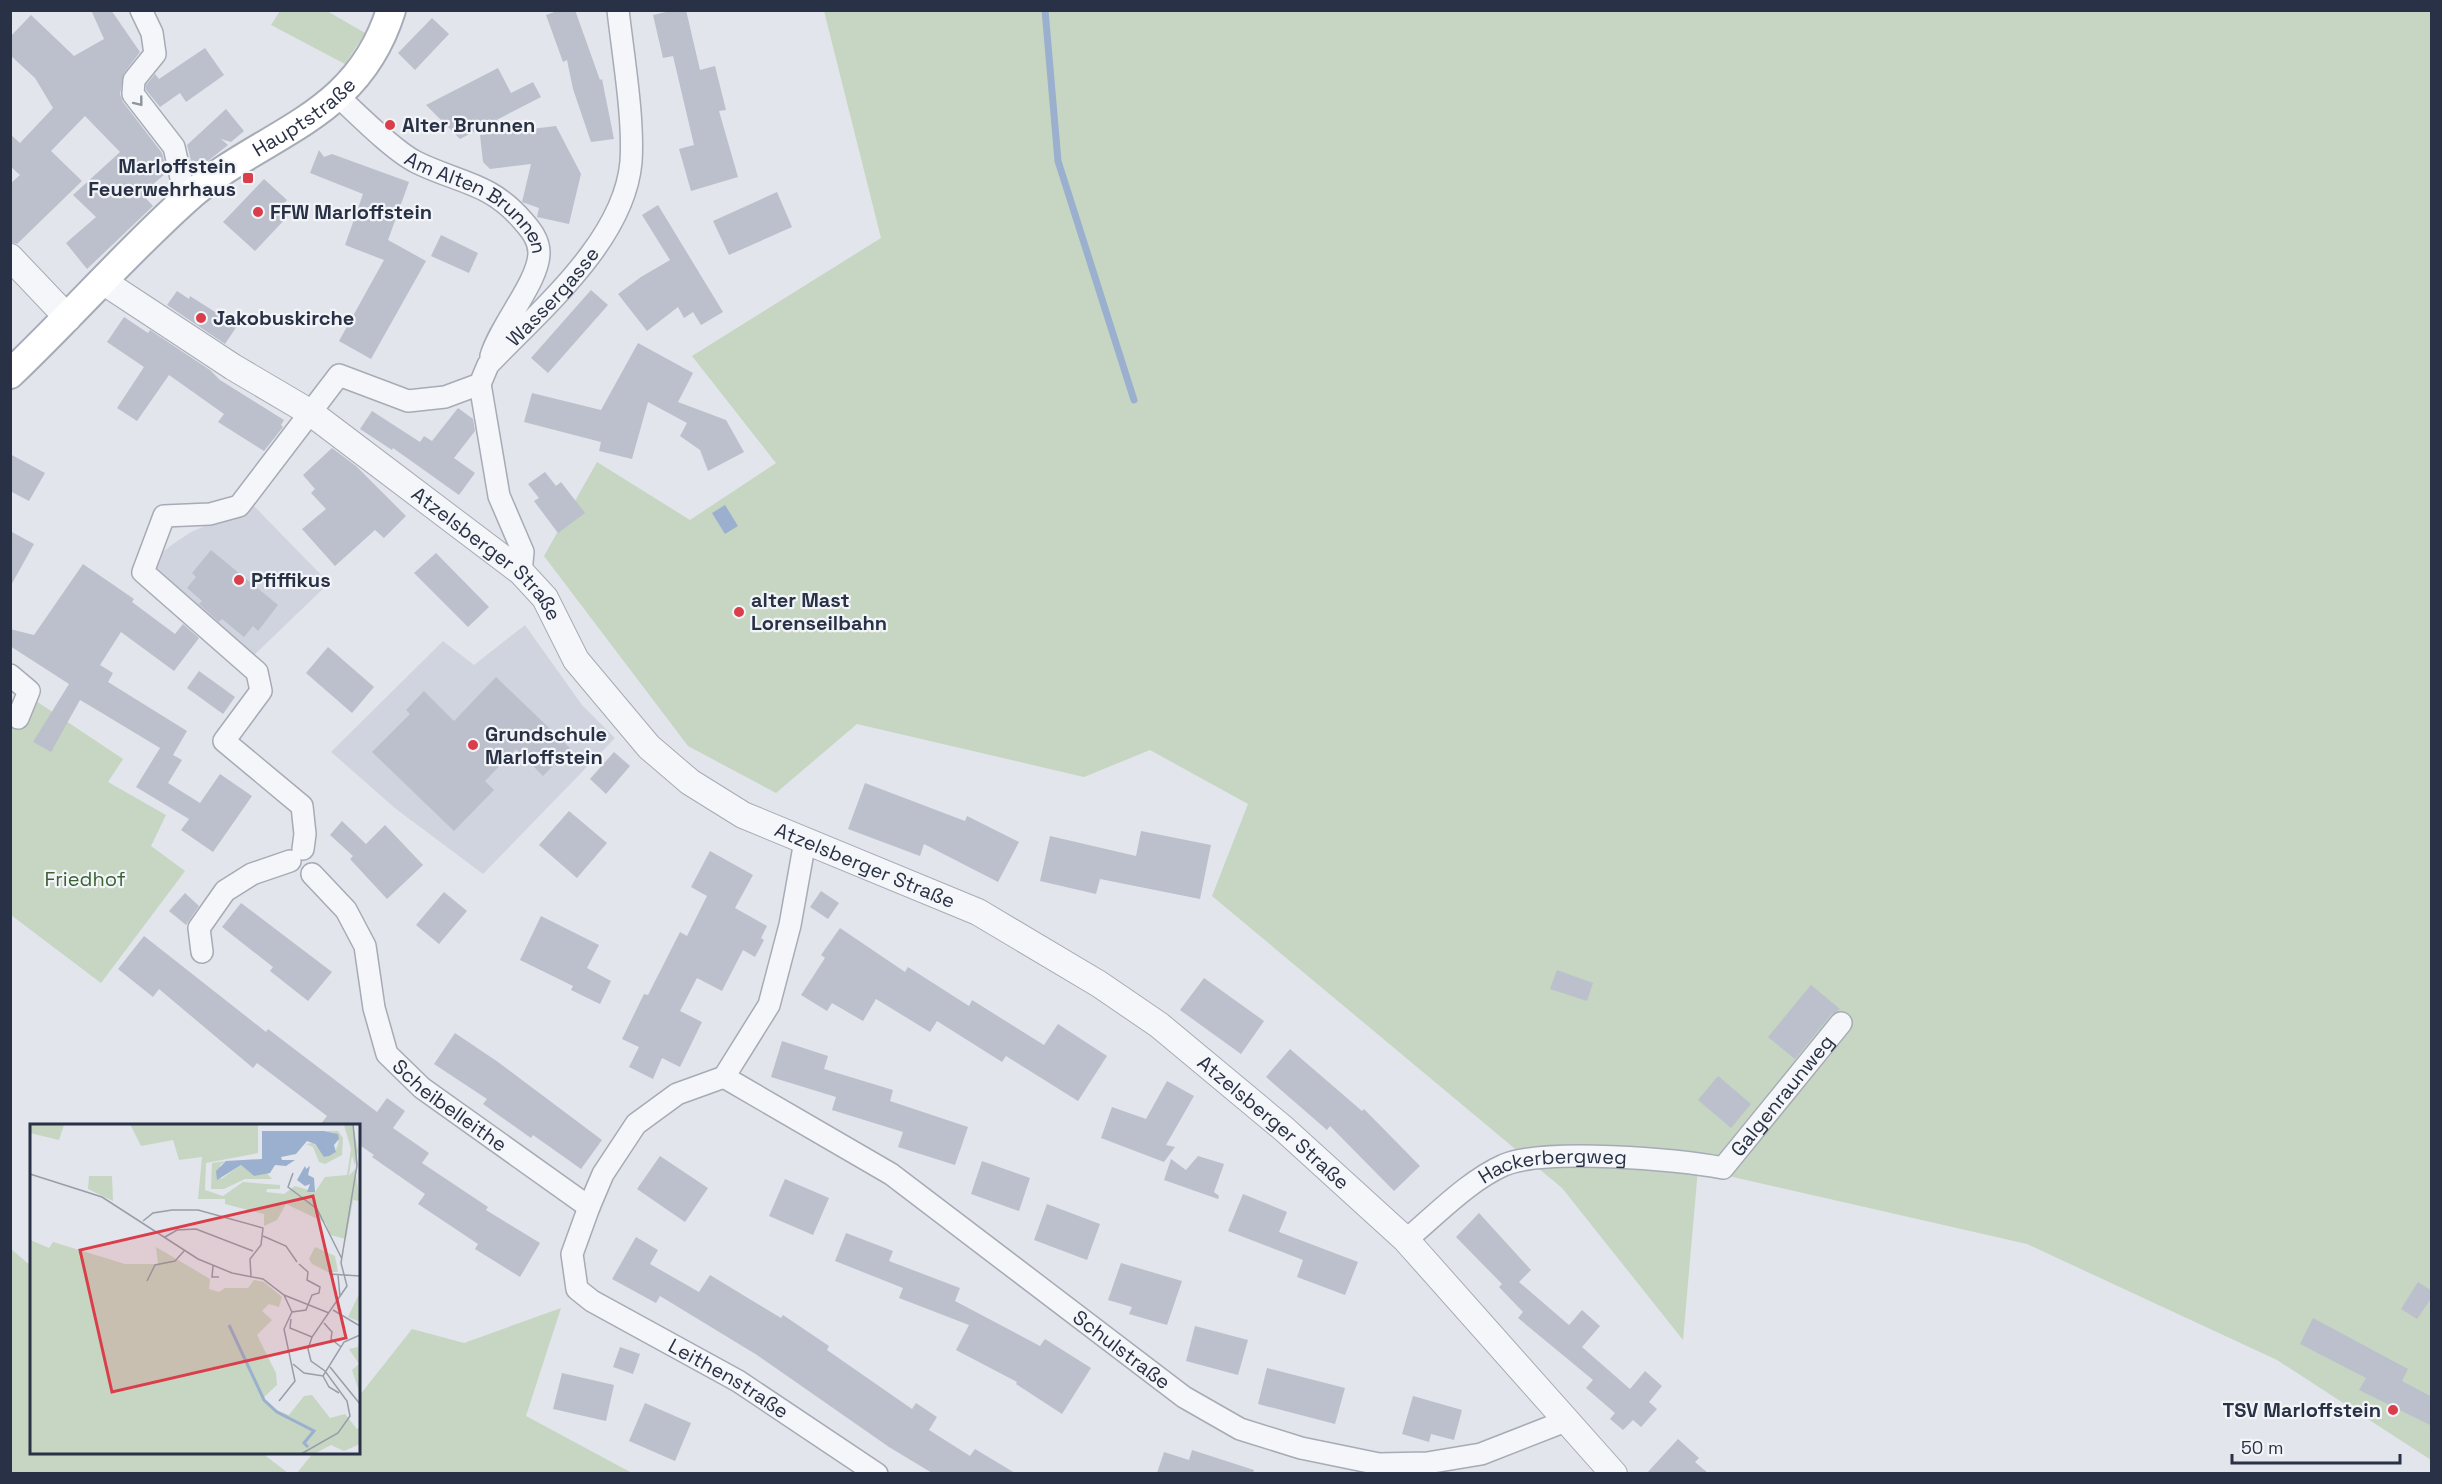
<svg xmlns="http://www.w3.org/2000/svg" width="2442" height="1484" font-family="'Space Grotesk',sans-serif">
<rect width="100%" height="100%" fill="#e2e5eb"/>
<g fill="#d0d4de">
<polygon points="253,505 329,583 250,659 149,578 160,554 173,544 191,532"/>
<polygon points="525,625 582,705 615,738 483,874 396,809 331,752 443,641 474,665"/>
</g>
<g fill="#c6d6c2">
<polygon points="280,11 327,11 365,33 345,64 271,25"/>
<polygon points="824,11 2431,11 2431,1460 2277,1360 2027,1244 1698,1169 1683,1340 1562,1188 1212,896 1248,804 1150,750 1084,777 857,724 776,793 688,746 544,556 597,462 690,520 776,463 692,356 881,238"/>
<polygon points="30,697 123,759 108,782 166,815 151,846 185,871 101,983 11,915 10,711"/>
<polygon points="11,1249 31,1266 32,1452 262,1453 288,1473 11,1473"/>
<polygon points="561,1308 526,1416 632,1473 297,1473 313,1453 358,1452 359,1396 412,1329 464,1343"/>
</g>
<polygon fill="#9ab0ce" points="725,505 738,526 725,534 712,513"/>
<g fill="none" stroke-linecap="round" stroke-linejoin="round">
<polyline stroke="#9ab0ce" stroke-width="7" points="1045,10 1058,161 1134,400"/>
</g>
<g fill="#bbc0cc">
<polygon points="91,10 111,10 140,52 124,73 120,94 123,102 162,153 167,172 142,194 153,206 87,269 66,243 96,217 73,195 120,152 85,116 51,151 82,181 17,244 10,242 10,184 20,175 10,166 10,134 20,143 53,108 35,78 10,55 10,37 31,15 74,56 104,39"/>
<polygon points="560,10 575,10 600,80 602,79 614,139 591,142 573,89 567,60 563,62 546,15"/>
<polygon points="675,10 686,10 700,70 715,66 726,110 719,111 738,177 691,191 679,149 694,145 673,56 663,58 653,15"/>
<polygon points="432,18 449,34 415,70 398,53"/>
<polygon points="205,48 224,75 186,102 180,93 160,107 146,90 146,85 155,74 159,79"/>
<polygon points="498,68 511,93 533,82 541,97 460,139 426,105"/>
<polygon points="226,109 244,131 231,142 221,139 228,145 194,172 187,145"/>
<polygon points="556,126 581,174 569,224 537,217 539,208 522,202 531,164 490,169 483,162 480,135"/>
<polygon points="319,150 324,157 332,154 409,182 388,240 426,261 371,359 339,341 384,260 345,245 363,194 310,173"/>
<polygon points="264,179 287,200 280,208 288,216 255,251 223,222"/>
<polygon points="777,192 792,227 729,255 713,221"/>
<polygon points="658,205 723,312 701,325 693,312 684,318 678,307 647,331 618,294 641,277 670,260 642,215"/>
<polygon points="441,235 478,253 469,273 431,256"/>
<polygon points="591,290 608,305 548,373 531,358"/>
<polygon points="177,291 189,299 190,296 237,326 225,344 167,305"/>
<polygon points="124,317 148,333 150,330 210,370 220,380 284,420 281,425 283,427 264,451 218,422 224,414 169,375 137,421 117,408 144,367 107,342"/>
<polygon points="638,343 693,373 678,402 726,420 744,452 708,471 700,450 680,436 687,423 648,402 632,459 599,451 601,442 524,422 532,393 601,410"/>
<polygon points="458,408 473,419 475,431 454,458 475,473 459,495 393,448 392,450 360,429 372,411 420,442 424,436 432,441"/>
<polygon points="332,448 356,466 406,516 384,538 375,530 335,566 302,529 326,509 311,493 315,489 303,475"/>
<polygon points="10,454 45,473 29,501 10,491"/>
<polygon points="545,472 556,486 561,482 585,513 558,533 534,501 539,498 528,484"/>
<polygon points="10,531 34,544 10,587"/>
<polygon points="211,550 278,605 258,631 253,626 244,637 222,619 219,622 199,604 202,601 187,588 196,577 192,573"/>
<polygon points="436,553 489,607 468,627 414,573"/>
<polygon points="83,564 134,599 132,602 175,634 183,624 199,638 174,671 121,632 100,665 113,673 108,682 187,731 173,755 182,760 168,783 200,803 220,774 252,796 213,852 181,830 189,819 136,787 160,748 92,707 80,700 51,752 33,742 69,684 10,646 10,629 34,635"/>
<polygon points="328,647 374,687 352,713 306,673"/>
<polygon points="199,671 235,697 223,714 187,688"/>
<polygon points="496,677 570,748 543,776 516,749 485,781 494,790 454,831 372,752 410,714 406,710 424,691 454,721"/>
<polygon points="614,752 630,766 606,794 590,779"/>
<polygon points="865,783 965,821 967,816 1019,842 998,882 924,844 920,856 848,829"/>
<polygon points="569,811 607,843 577,878 539,845"/>
<polygon points="342,821 366,844 385,825 423,865 387,899 350,859 353,856 330,835"/>
<polygon points="1141,831 1211,845 1200,899 1100,879 1096,894 1040,881 1050,836 1136,856"/>
<polygon points="710,851 753,875 735,908 767,926 761,938 764,940 755,957 743,950 722,991 697,978 680,1011 702,1022 680,1067 662,1058 653,1079 629,1067 639,1047 622,1039 644,994 648,995 680,932 687,936 707,896 691,887"/>
<polygon points="821,891 839,903 828,919 810,907"/>
<polygon points="444,892 467,911 439,944 416,925"/>
<polygon points="185,893 199,906 186,925 169,911"/>
<polygon points="241,903 332,972 308,1001 270,971 273,967 222,927"/>
<polygon points="541,916 599,945 587,968 611,981 600,1004 571,990 573,986 520,960"/>
<polygon points="840,928 905,972 908,967 969,1006 972,1000 1044,1045 1058,1024 1107,1056 1078,1101 1006,1056 1002,1062 937,1021 930,1032 876,999 863,1021 832,1003 827,1011 801,995 825,958 821,955"/>
<polygon points="144,936 266,1032 268,1029 377,1112 387,1098 405,1111 393,1128 429,1153 422,1163 488,1207 486,1210 540,1243 520,1277 475,1249 478,1244 418,1204 425,1194 372,1157 374,1155 358,1144 358,1125 320,1125 327,1116 257,1063 253,1068 159,989 153,997 118,969"/>
<polygon points="1557,970 1593,983 1587,1001 1550,989"/>
<polygon points="1204,978 1264,1021 1241,1054 1180,1010"/>
<polygon points="1811,985 1840,1009 1831,1015 1795,1059 1768,1037"/>
<polygon points="455,1033 498,1062 602,1140 581,1169 533,1135 531,1138 483,1104 487,1099 434,1064"/>
<polygon points="782,1041 828,1056 824,1069 893,1090 890,1101 968,1127 955,1165 898,1147 903,1132 832,1110 836,1097 771,1077"/>
<polygon points="1290,1049 1362,1111 1364,1109 1420,1166 1394,1191 1330,1126 1327,1130 1266,1077"/>
<polygon points="1718,1076 1751,1104 1731,1128 1698,1100"/>
<polygon points="1167,1081 1194,1096 1166,1145 1175,1147 1164,1162 1101,1138 1112,1107 1146,1119"/>
<polygon points="660,1156 708,1188 685,1222 637,1189"/>
<polygon points="1198,1156 1224,1164 1214,1192 1219,1196 1218,1199 1164,1180 1171,1159 1186,1170"/>
<polygon points="982,1161 1030,1178 1019,1211 971,1194"/>
<polygon points="785,1179 829,1198 813,1235 769,1216"/>
<polygon points="1243,1194 1287,1212 1279,1232 1358,1262 1345,1295 1297,1277 1303,1260 1228,1231"/>
<polygon points="1047,1204 1100,1224 1087,1260 1034,1240"/>
<polygon points="1479,1213 1531,1270 1519,1282 1569,1325 1582,1310 1600,1326 1582,1347 1630,1389 1645,1371 1662,1386 1649,1402 1657,1409 1641,1427 1633,1420 1623,1430 1610,1419 1615,1413 1586,1388 1593,1380 1518,1318 1523,1312 1499,1287 1502,1284 1456,1237"/>
<polygon points="846,1233 893,1251 889,1261 960,1288 955,1301 1040,1346 1045,1339 1091,1368 1062,1414 1016,1384 1017,1382 956,1350 969,1325 899,1298 903,1288 835,1261"/>
<polygon points="636,1237 658,1250 650,1264 699,1292 710,1275 781,1318 783,1315 829,1346 827,1350 912,1409 916,1403 937,1417 929,1430 970,1456 975,1449 1015,1473 932,1473 889,1447 757,1355 660,1296 656,1303 612,1279"/>
<polygon points="1121,1263 1182,1281 1167,1325 1129,1314 1132,1307 1108,1300"/>
<polygon points="2418,1282 2432,1291 2432,1297 2417,1319 2401,1309"/>
<polygon points="2313,1318 2408,1369 2402,1381 2432,1397 2432,1426 2359,1390 2366,1378 2300,1344"/>
<polygon points="1195,1326 1248,1340 1238,1375 1186,1361"/>
<polygon points="620,1347 640,1354 633,1374 613,1367"/>
<polygon points="1267,1368 1345,1388 1335,1424 1258,1404"/>
<polygon points="562,1373 614,1385 606,1421 553,1409"/>
<polygon points="1413,1396 1462,1410 1454,1440 1431,1434 1429,1442 1402,1434"/>
<polygon points="645,1403 691,1423 675,1461 629,1441"/>
<polygon points="1678,1439 1699,1458 1695,1462 1708,1473 1647,1473"/>
<polygon points="1192,1450 1254,1470 1253,1473 1157,1473 1164,1452 1189,1460"/>
</g>
<g fill="none" stroke-linecap="round" stroke-linejoin="round">
<g stroke="#a6abb6" stroke-width="24">
<g id="minor">
<polyline points="141,10 152,33 155,54 134,80 133,94 174,147 186,200"/>
<path id="s1" d="M 339,97 C 358,115 394,151 416,162 C 458,183 490,182 523,221 C 531,230 539,240 539,253 C 539,281 500,325 491,356"/>
<polyline points="480,384 499,496 523,552 521,572"/>
<polyline points="10,675 29,691 18,718"/>
<path id="s2" d="M 805,841 L 790,925 L 769,1005 L 724,1077 L 677,1094 L 636,1124 L 603,1174 L 589,1207 L 572,1254 L 577,1289 L 592,1301 L 738,1381 L 877,1474"/>
<path id="s3" d="M 303,849 L 305,834 L 302,806 L 224,741 L 261,691 L 257,672 L 143,572 L 164,516 L 210,514 L 239,506 L 339,375 L 408,401 L 445,397 L 480,384 L 488,365 C 540,310 624,241 631,162 C 634,118 623,55 618,10"/>
<path id="s4" d="M 312,874 L 346,910 L 365,946 L 374,1008 L 387,1054 L 422,1088 L 589,1207"/>
<polyline points="202,952 199,928 225,891 252,874 290,861"/>
<path id="s5" d="M 724,1077 L 891,1174 L 1184,1397 L 1240,1429 L 1301,1448 L 1379,1464 L 1427,1463 L 1481,1454 L 1568,1420"/>
<path id="s6" d="M 1406,1240 C 1436,1215 1468,1181 1504,1165 C 1545,1148 1677,1159 1723,1168 L 1841,1023"/>
</g>
</g>
<g stroke="#a6abb6" stroke-width="28">
<g id="tertiary">
<polyline points="10,257 68,318"/>
<path id="s7" d="M 104,282 L 233,367 L 311,413 L 521,572 L 545,598 L 576,660 L 649,747 L 690,782 L 743,815 L 978,912 L 1099,984 L 1159,1025 L 1284,1129 L 1406,1240 L 1614,1474"/>
</g>
</g>
<g stroke="#a6abb6" stroke-width="32">
<g id="secondary">
<path id="s8" d="M 10,374 C 70,317 124,255 185,200 C 262,131 356,122 391,10"/>
</g>
</g>
<use href="#minor" stroke="#f5f6f9" stroke-width="21"/>
<use href="#tertiary" stroke="#f5f6f9" stroke-width="26"/>
<use href="#secondary" stroke="#fff" stroke-width="28"/>
</g>
<defs><path id="oneway-chevron" d="M-2-3.5L2.5 0L-2 3.5" fill="none" stroke-width="1.6" stroke-linecap="round" stroke-linejoin="round" transform="scale(1.5)"/></defs>
<use stroke="#8e949f" href="#oneway-chevron" transform="translate(139 102) rotate(52)"/>
<g fill="#da3e4b" stroke="#f2f4f8" stroke-width="2">
<circle cx="390" cy="125" r="6"/>
<rect x="242" y="172" width="12" height="12" rx="3"/>
<circle cx="258" cy="212" r="6"/>
<circle cx="201" cy="318" r="6"/>
<circle cx="239" cy="580" r="6"/>
<circle cx="739" cy="612" r="6"/>
<circle cx="473" cy="745" r="6"/>
<circle cx="2393" cy="1410" r="6"/>
</g>
<g text-anchor="middle" dominant-baseline="central" stroke-width="4.5" stroke-linejoin="round" paint-order="stroke">
<g font-size="20" fill="#283145" stroke="#f2f4f8">
<text stroke="none"><textPath href="#s8" startOffset="392">Hauptstraße</textPath></text>
<text stroke="none"><textPath href="#s1" startOffset="176">Am Alten Brunnen</textPath></text>
<text stroke="none"><textPath href="#s3" startOffset="942">Wassergasse</textPath></text>
<text stroke="none"><textPath href="#s7" startOffset="471">Atzelsberger Straße</textPath></text>
<text stroke="none"><textPath href="#s7" startOffset="975">Atzelsberger Straße</textPath></text>
<text stroke="none"><textPath href="#s6" startOffset="438">Galgenraunweg</textPath></text>
<text stroke="none"><textPath href="#s4" startOffset="282">Scheibelleithe</textPath></text>
<text stroke="none"><textPath href="#s7" startOffset="1461">Atzelsberger Straße</textPath></text>
<text stroke="none"><textPath href="#s6" startOffset="172">Hackerbergweg</textPath></text>
<text stroke="none"><textPath href="#s5" startOffset="483">Schulstraße</textPath></text>
<text stroke="none"><textPath href="#s2" startOffset="711">Leithenstraße</textPath></text>
</g>
<g font-size="20" font-weight="bold" fill="#283145" stroke="#f2f4f8" text-anchor="start">
<text x="402" y="125">Alter Brunnen</text>
<text x="236" y="166" text-anchor="end">Marloffstein<tspan x="236" dy="23">Feuerwehrhaus</tspan></text>
<text x="270" y="212">FFW Marloffstein</text>
<text x="213" y="318">Jakobuskirche</text>
<text x="251" y="580">Pfiffikus</text>
<text x="751" y="600">alter Mast<tspan x="751" dy="23">Lorenseilbahn</tspan></text>
<text x="485" y="734">Grundschule<tspan x="485" dy="23">Marloffstein</tspan></text>
<text x="2381" y="1410" text-anchor="end">TSV Marloffstein</text>
</g>
<g font-size="20" fill="#3a6234" stroke="#f2f4f8">
<text x="85" y="879">Friedhof</text>
</g>
</g>
<g transform="translate(30 1124)">
<rect width="330" height="330" fill="#e2e5eb"/>
<path d="M 0,0 L 49,0 L 34,1 L 29,16 L 0,9 ZM 100,0 L 303,0 L 228,1 L 228,29 L 176,39 L 175,66 L 193,72 L 213,58 L 250,61 L 250,65 L 237,65 L 236,68 L 254,70 L 265,62 L 285,68 L 295,53 L 317,51 L 321,25 L 314,1 L 323,0 L 328,27 L 325,42 L 322,31 L 319,52 L 325,45 L 330,77 L 323,76 L 316,115 L 300,111 L 296,99 L 256,80 L 247,96 L 234,102 L 234,90 L 195,80 L 195,75 L 168,75 L 172,33 L 149,36 L 143,16 L 111,22 ZM 294,7 L 308,7 L 313,14 L 312,31 L 295,40 L 289,38 L 283,23 L 276,20 L 283,19 L 295,33 L 305,29 L 309,17 L 305,9 ZM 196,37 L 190,41 L 191,55 L 211,41 L 224,52 L 236,48 L 242,55 L 215,55 L 194,65 L 181,65 L 182,39 ZM 59,52 L 82,52 L 83,77 L 58,65 ZM 0,116 L 19,124 L 23,118 L 95,140 L 128,140 L 126,123 L 180,155 L 179,165 L 189,168 L 195,164 L 218,164 L 224,156 L 234,158 L 252,173 L 249,183 L 239,180 L 232,187 L 242,196 L 227,211 L 246,249 L 247,261 L 233,274 L 244,285 L 259,291 L 274,272 L 282,271 L 300,294 L 315,290 L 327,305 L 330,303 L 330,320 L 314,327 L 301,321 L 284,330 L 0,330 ZM 285,123 L 305,132 L 308,148 L 298,148 L 282,140 L 279,135 ZM 330,168 L 330,198 L 318,193 ZM 330,214 L 330,270 L 322,246 L 329,240 L 319,225 L 328,223 Z" fill="#c6d6c2"/>
<path d="M 232,7 L 294,7 L 308,10 L 309,15 L 304,21 L 306,28 L 299,32 L 294,33 L 285,20 L 277,17 L 266,30 L 251,33 L 252,36 L 265,36 L 256,42 L 245,41 L 240,49 L 224,52 L 211,41 L 187,56 L 186,47 L 196,37 L 232,35 ZM 275,42 L 276,45 L 280,42 L 278,51 L 284,54 L 285,68 L 277,68 L 280,60 L 275,62 L 267,56 Z" fill="#9ab0ce"/>
<path fill="none" stroke="#9ab0ce" stroke-width="3" d="M 199,201 L 234,276 L 247,288 L 284,307 L 274,319 L 278,323"/>
<path fill="none" stroke="#989da9" stroke-width="1.5" d="M 263,49 L 258,63 L 287,85 L 312,135M 0,50 L 72,73 L 168,135 L 202,149 L 233,155 L 254,171 L 299,189M 113,97 L 123,89 L 142,86 L 168,86 L 233,104 L 231,121 L 220,135 L 221,152M 233,112 L 256,122 L 267,138M 135,113 L 147,106 L 166,105 L 223,127M 183,142 L 182,153 L 189,153M 299,146 L 300,150 L 330,152M 308,151 L 310,173M 117,157 L 125,141 L 145,137 L 154,127M 254,171 L 262,188M 303,186 L 330,202M 261,195 L 260,204 L 282,213M 294,199 L 302,208 L 301,215 L 311,223M 263,240 L 274,249 L 293,252 L 314,218 L 330,211M 300,243 L 330,280M 293,252 L 299,263 L 309,269M 249,277 L 265,257 L 254,205 L 262,188 L 276,186 L 282,171 L 289,169 L 290,163 L 277,156 L 278,148 L 269,140M 271,330 L 308,309 L 320,292 L 317,277 L 295,247 L 281,237 L 278,225 L 282,213 L 317,162 L 311,139 L 327,41 L 323,0"/>
<path fill="#da3e4b" fill-opacity="0.15" stroke="#da3e4b" stroke-width="3" d="M 283,72 L 316,214 L 82,268 L 50,126 Z"/>
<rect width="330" height="330" fill="none" stroke="#283145" stroke-width="3"/>
</g>
<rect width="2442" height="1484" fill="none" stroke="#283145" stroke-width="24"/>
<path d="M2232 1454v9h168v-9" fill="none" stroke="#283145" stroke-width="3"/>
<text x="2241" y="1454" font-size="18" fill="#283145" stroke="#f2f4f8" stroke-width="4.5" paint-order="stroke">50 m</text>
</svg>
